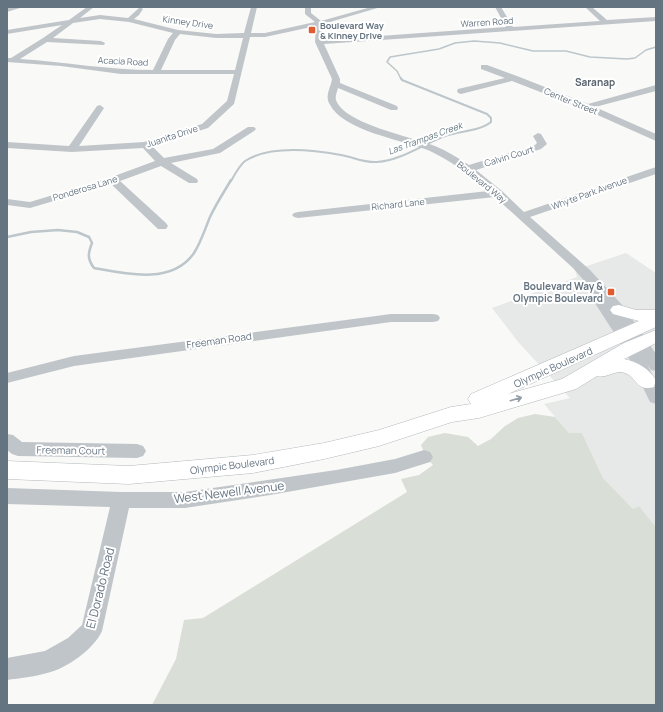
<svg xmlns="http://www.w3.org/2000/svg" width="663" height="712" font-family="Manrope,sans-serif">
<rect width="100%" height="100%" fill="#f9f9f7"/>
<polygon fill="#e7e8e8" points="626,253 656,273 656,527 639,506 633,509 603,478 582,433 569,433 544,404 570,398 519,343 492,308 577,277 575,270"/>
<polygon fill="#d9ded6" points="535,414 555,417 569,433 582,433 603,478 633,509 639,506 656,527 656,705 152,705 176,659 184,620 203,618 407,492 401,479 419,475 433,465 426,457 421,445 428,437 445,433 468,437 478,446 491,439 505,426 518,418"/>
<g fill="none" stroke-linecap="round" stroke-linejoin="round">
<polyline stroke="#bcc6cb" stroke-width="1.5" points="401,79 397,71 387,62 390,57 439,49 455,43 474,41 500,43 533,51 566,51 590,57 627,59 635,58 646,50 656,47"/>
<path stroke="#bcc6cb" stroke-width="2" d="M 231,181 C 235,174 239,166 245,161 C 270,145 314,150 341,155 C 353,157 364,163 377,162 C 403,160 424,143 448,135 C 461,131 480,131 491,122 L 491,118 L 487,114 L 402,80 L 401,78"/>
<path stroke="#bcc6cb" stroke-width="2.5" d="M 7,237 L 31,232 L 58,230 L 77,232 L 89,237 L 92,243 C 88,253 87,259 94,268 C 126,274 172,285 194,253 C 201,242 205,229 210,217 C 216,204 224,192 231,180"/>
<g stroke="#b4b9bd" stroke-width="1">
<path id="major" d="M 619,305 L 636,310 L 656,310 L 656,327 L 508,394 L 562,379 L 624,343 L 656,330 L 656,343 L 624,359 C 638,362 649,369 656,380 L 654,387 C 636,392 638,378 625,373 C 615,369 607,379 597,376 L 576,389 L 479,418 L 452,422 L 379,446 L 324,459 L 253,473 L 129,484 L 7,479 L 7,461 L 129,466 L 253,455 L 324,443 L 379,430 L 451,407 L 471,404 L 468,399 L 471,394 L 639,321 L 613,314 L 610,310 L 613,306 Z"/>
</g>
<g fill="#c0c5c9" fill-rule="evenodd">
<polygon points="12,7 23,7 7,12 7,8"/>
<path d="M 87,7 L 94,7 L 80,18 L 100,15 L 128,18 L 140,7 L 143,9 L 139,15 L 134,19 L 178,30 L 216,34 L 244,33 L 251,7 L 257,7 L 251,33 L 265,33 L 315,22 L 305,14 L 305,7 L 311,7 L 311,13 L 321,21 L 371,7 L 381,7 L 323,24 L 323,40 L 506,27 L 495,7 L 501,7 L 513,27 L 600,21 L 585,7 L 592,7 L 607,20 L 656,17 L 656,21 L 324,44 L 340,79 L 340,83 L 397,106 L 398,108 L 397,110 L 391,110 L 338,88 C 337,92 335,96 336,100 C 344,124 413,137 435,146 C 447,151 458,158 469,165 L 535,145 L 537,143 L 533,136 L 538,133 L 541,134 L 547,144 L 541,149 L 476,170 L 502,191 L 524,212 L 656,167 L 656,174 L 530,217 L 590,270 L 624,307 L 656,354 L 656,371 L 651,370 L 647,364 L 656,382 L 656,404 L 650,402 L 624,348 L 589,294 L 593,291 L 573,268 L 495,197 L 298,218 L 294,217 L 292,215 L 294,213 L 298,212 L 488,191 C 470,175 451,161 430,151 C 402,139 343,132 329,103 C 325,95 331,87 332,79 L 315,42 L 316,26 L 265,37 L 250,37 L 234,104 L 208,128 L 152,146 L 164,158 L 213,149 L 248,127 L 254,127 L 256,129 L 254,131 L 220,153 L 171,163 L 197,179 L 198,181 L 197,183 L 189,183 L 161,166 L 120,181 L 166,223 L 168,226 L 166,229 L 158,229 L 111,184 L 30,208 L 7,205 L 7,199 L 30,202 L 109,178 L 155,161 L 143,148 L 72,152 L 7,148 L 7,142 L 69,146 L 97,106 L 100,105 L 104,108 L 79,146 L 144,142 L 202,124 L 227,101 L 234,74 L 121,74 L 61,66 L 7,62 L 7,58 L 11,58 L 43,38 L 62,25 L 7,34 L 7,30 L 69,20 ZM 100,19 L 129,22 L 173,33 L 168,39 L 153,70 C 109,70 65,62 20,59 L 47,42 L 104,45 L 105,43 L 101,41 L 53,38 L 73,23 ZM 180,34 L 216,38 L 243,38 L 235,70 L 161,70 L 175,40 Z"/>
<polygon points="481,65 487,65 517,76 588,104 656,85 656,91 595,107 656,134 656,141 584,109 512,81 461,94 458,93 457,91 458,89 505,78 481,69"/>
<polygon points="391,314 433,314 438,315 440,318 438,321 433,322 391,322 74,366 7,383 7,373 74,356"/>
<polygon points="7,434 13,435 22,442 137,444 143,446 146,451 143,456 137,458 18,456 12,454 7,450"/>
<path d="M 424,450 L 430,452 L 433,457 L 430,462 L 395,473 L 270,495 L 185,508 L 129,508 L 102,631 C 94,649 66,669 47,673 C 34,677 20,678 7,680 L 7,658 L 45,651 L 68,638 L 82,625 L 110,507 L 7,504 L 7,488 L 121,492 L 185,492 L 336,470 L 395,459 Z"/>
</g>
<use href="#major" fill="#fff" fill-rule="evenodd"/>
</g>
<defs><path id="oneway-shaft" d="M-6 0H5M1.5-3L5.5 0L1.5 3" fill="none" stroke-width="1.6" stroke-linecap="round" stroke-linejoin="round"/></defs>
<use stroke="#939ea7" href="#oneway-shaft" transform="translate(516 399) rotate(-16)"/>
<g fill="#e05b30" stroke="#fff" stroke-width="1.5">
<rect x="308" y="26" width="8" height="8" rx="2"/>
<rect x="607" y="288" width="8" height="8" rx="2"/>
</g>
<g text-anchor="middle" dominant-baseline="central" stroke-width="4" stroke-linejoin="round" paint-order="stroke">
<g font-size="9" fill="#657481" stroke="#fff">
<text transform="translate(188 22) rotate(8)">Kinney Drive</text>
<text transform="translate(487 22) rotate(-4)">Warren Road</text>
<text transform="translate(123 61) rotate(3)">Acacia Road</text>
<text transform="translate(571 101) rotate(22)">Center Street</text>
<text transform="translate(172 136) rotate(-18)">Juanita Drive</text>
<text transform="translate(509 156) rotate(-17)">Calvin Court</text>
<text transform="translate(482 182) rotate(39)">Boulevard Way</text>
<text transform="translate(85 188) rotate(-17)">Ponderosa Lane</text>
<text transform="translate(589 193) rotate(-20)">Whyte Park Avenue</text>
<text transform="translate(398 204) rotate(-6)">Richard Lane</text>
</g>
<g font-size="9" font-weight="bold" fill="#657481" stroke="#fff" text-anchor="start">
<text x="320" y="25">Boulevard Way<tspan x="320" dy="10">&amp; Kinney Drive</tspan></text>
</g>
<g font-size="9" font-style="italic" fill="#657a82" stroke="#fff">
<text transform="translate(425 138) rotate(-20)">Las Trampas Creek</text>
</g>
<g font-size="10" font-weight="bold" fill="#57626c" stroke="#fff">
<text x="595" y="82">Saranap</text>
</g>
<g font-size="10" font-weight="bold" fill="#657481" stroke="#fff" text-anchor="end">
<text x="603" y="286">Boulevard Way &amp;<tspan x="603" dy="12">Olympic Boulevard</tspan></text>
</g>
<g font-size="10" fill="#657481" stroke="#fff">
<text transform="translate(219 340) rotate(-8)">Freeman Road</text>
<text transform="translate(553 367) rotate(-24)">Olympic Boulevard</text>
<text transform="translate(71 450) rotate(1)">Freeman Court</text>
<text transform="translate(232 465) rotate(-7)">Olympic Boulevard</text>
</g>
<g font-size="12" fill="#657481" stroke="#fff">
<text transform="translate(229 492) rotate(-7)">West Newell Avenue</text>
<text transform="translate(100 588) rotate(-76)">El Dorado Road</text>
</g>
</g>
<rect width="663" height="712" fill="none" stroke="#657481" stroke-width="16"/>
</svg>
